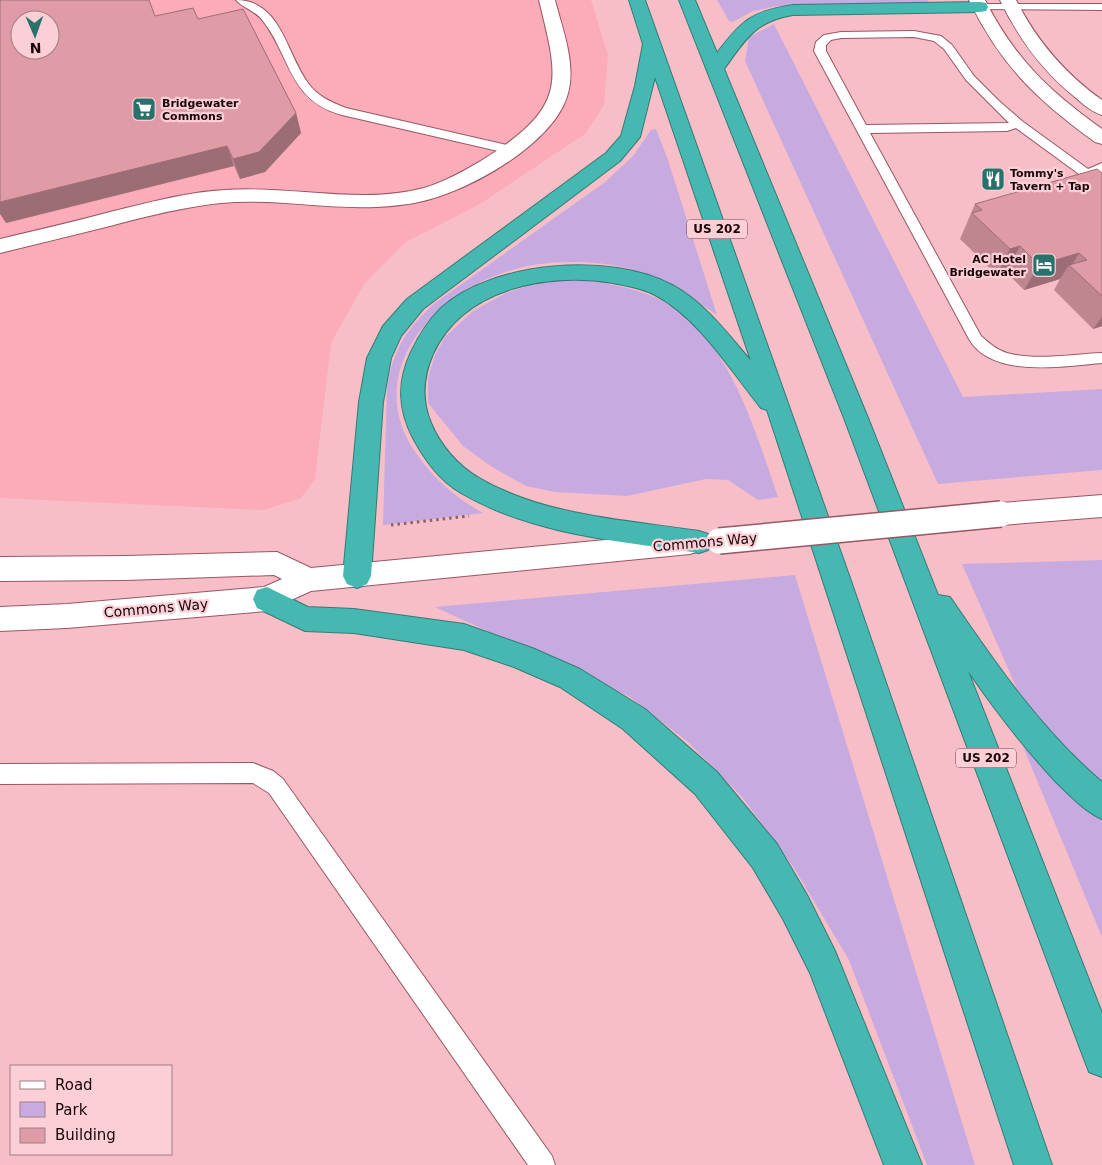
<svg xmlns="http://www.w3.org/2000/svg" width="1102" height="1165" font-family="'DejaVu Sans',sans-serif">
<rect width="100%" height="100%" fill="#f8bec7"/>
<path fill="#fcacb9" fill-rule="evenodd" d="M 0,0 L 591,0 L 608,55 L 604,105 L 585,134 L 480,204 L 406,242 L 364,284 L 331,343 L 315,479 L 301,498 L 264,510 L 0,498 ZM 20,20 L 50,20 L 50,50 L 20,50 Z"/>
<g fill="#c7abe0">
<polygon points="717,0 928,0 929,3 777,6 753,11 733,22 729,21"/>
<polygon points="774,24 963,397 1102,389 1102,470 938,484 745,61 749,37"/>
<path d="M 656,129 L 668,160 L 717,315 C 690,297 663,277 631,269 C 591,259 538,259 500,274 C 425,301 362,380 418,456 C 436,481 456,498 483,513 L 383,525 L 387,387 C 394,348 406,329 435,303 L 605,182 L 633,156 L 651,130 Z"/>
<path d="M 588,280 C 614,285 641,289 664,302 C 730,338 755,431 778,497 L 758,500 L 728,480 L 706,479 L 627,496 L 555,492 L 526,486 L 492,467 L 463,446 L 428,403 L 428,378 L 435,355 L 445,337 L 473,311 L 506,293 L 528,286 L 557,281 Z"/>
<polygon points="1102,560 1102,787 1022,700 962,564"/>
<polygon points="795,575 975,1165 927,1165 849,960 794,868 742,797 688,742 630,697 435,607"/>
<polygon points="1030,747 1077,800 1102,820 1102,937 1024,749"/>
</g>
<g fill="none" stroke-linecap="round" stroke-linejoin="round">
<g stroke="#975763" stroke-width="2">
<g id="lane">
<path d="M 236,0 C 281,0 286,53 308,83 C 317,96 331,102 346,108 L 511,146 L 517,150 L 511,154 L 342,115 C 289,101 291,57 263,21 C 256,11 243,8 236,0 Z"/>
<polygon points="980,4 1102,4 1102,10 976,9 975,7 976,5"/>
<path d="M 914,31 L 941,36 L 952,45 L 974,76 L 999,101 L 1022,121 L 1088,169 L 1102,163 L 1102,172 L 1087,178 L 1083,177 L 1016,128 L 1007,131 L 870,133 L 981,336 C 989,343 997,350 1007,353 C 1034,361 1074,354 1102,353 L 1102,363 C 1064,366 992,379 969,339 L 814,51 L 816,42 L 824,35 L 841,32 ZM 914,37 L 934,41 L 944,49 L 966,80 L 1009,123 L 866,125 L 826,51 L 826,45 L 831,40 L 841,38 Z"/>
<polygon points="253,763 273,771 283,779 552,1156 555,1165 528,1165 269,793 253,783 0,784 0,764"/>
</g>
</g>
<g stroke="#975763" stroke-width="2">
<path id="street" d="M 539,0 L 555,0 C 562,28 575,60 569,89 C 560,137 486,180 443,195 C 422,203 399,206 376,207 C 325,209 273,198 221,203 C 183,207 147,216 110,226 C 74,235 37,244 0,253 L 0,239 C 37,230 73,222 110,212 C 148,203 186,192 225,190 C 290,185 360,205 424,188 C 450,180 475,165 498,150 C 568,102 557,75 539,0 Z"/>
</g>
<g stroke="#975763" stroke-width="2">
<g id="secondary">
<path d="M 969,0 L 985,0 C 1015,59 1049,91 1102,129 L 1102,144 L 1095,142 C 1037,100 1001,66 969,0 Z"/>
<path d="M 1000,0 L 1016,0 C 1037,41 1064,73 1102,100 L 1102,115 C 1092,112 1084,105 1076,98 C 1042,71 1019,39 1000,0 Z"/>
<polygon points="1102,495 1102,517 1001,525 992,522 988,514 992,506 1001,503"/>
<polygon points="690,532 699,535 703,543 699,551 690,554 311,591 267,611 67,628 0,631 0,607 67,604 264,587 282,579 274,575 126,580 0,581 0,557 126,556 277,552 311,568"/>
</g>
</g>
<g stroke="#367a76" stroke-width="2">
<g id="highway">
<path d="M 629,0 L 645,0 L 851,581 L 1052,1165 L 1014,1165 L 767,410 L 761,408 C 731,371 698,317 655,295 C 642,288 627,286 613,283 C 548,272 463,288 433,354 C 423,377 421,399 431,423 C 440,445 458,466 479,478 C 544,516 626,520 699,531 L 708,534 L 712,542 L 708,550 L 699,553 C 619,541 533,535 461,493 C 439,480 425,460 413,438 C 398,409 397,382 411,352 C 419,335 428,321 441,308 C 493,261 611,252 672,285 C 704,302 728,334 751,361 L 655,77 L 640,137 L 620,161 L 423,309 L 401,336 L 391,358 L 383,402 L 371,576 L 367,584 L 357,588 L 347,584 L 343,576 L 359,402 L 367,358 L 383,326 L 407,299 L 606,153 L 621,136 L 635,86 L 643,44 Z"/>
<path d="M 679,0 L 695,0 L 717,53 C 742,20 752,11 793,5 L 980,2 L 986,3 L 988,7 L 986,11 L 980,12 L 793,15 C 755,21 745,40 724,69 L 868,418 L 938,595 L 950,597 C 995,663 1041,730 1102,782 L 1102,819 C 1084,811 1071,796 1057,783 C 1024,748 995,710 968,671 L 1102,1013 L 1102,1077 L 1089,1072 L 1084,1059 L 844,418 Z"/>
<polygon points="267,587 308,607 354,609 464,624 532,648 580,669 645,709 717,772 777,844 807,895 835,951 922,1165 884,1165 810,973 783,919 753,868 695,794 623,729 560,687 514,667 464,650 354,633 305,631 257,608 253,599 257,590"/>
</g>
</g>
<polyline stroke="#896168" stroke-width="3" stroke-dasharray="2.5 4" stroke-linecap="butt" points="391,525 469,516"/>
<use href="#lane" fill="#fff" fill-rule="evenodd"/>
<use href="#street" fill="#fff" fill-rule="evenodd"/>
<use href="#secondary" fill="#fff" fill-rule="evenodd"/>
<use href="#highway" fill="#45b9b1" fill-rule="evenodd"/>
<g stroke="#975763" stroke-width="28" stroke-linecap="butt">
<polyline id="secondary-bridge" points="719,541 1001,514"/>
</g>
<use href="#secondary-bridge" stroke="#fff" stroke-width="25"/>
</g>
<g fill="#c08690">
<polygon points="155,16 198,19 296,113 301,133 265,172 240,179 234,166 6,223"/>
<polygon points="1102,173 1102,326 1093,329 1054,290 1060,279 1024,290 1006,272 997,275 960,239 975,204"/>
</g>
<g fill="#9c6d75">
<polygon points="296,113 301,133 265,172 240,179 233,159"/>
<polygon points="227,146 234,166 6,223 0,214 0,202"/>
<polygon points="1020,246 1006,272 997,275 1010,249"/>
<polygon points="1079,253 1071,267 1069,265 1060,279 1024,290 1039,265"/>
<polygon points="1102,317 1102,326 1093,329"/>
</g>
<g fill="#df9ca7" stroke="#9c6d75" fill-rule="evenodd">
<path d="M 0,0 L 149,0 L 155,16 L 193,8 L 198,19 L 243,9 L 296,113 L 259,152 L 233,159 L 227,146 L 0,202 ZM 20,20 L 50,20 L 50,50 L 20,50 Z"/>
<polygon points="1097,169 1102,173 1102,296 1069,265 1087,260 1079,253 1039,265 1020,246 1010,249 972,213 982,210 975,204"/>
</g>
<defs>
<g id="supermarket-square" transform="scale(1.25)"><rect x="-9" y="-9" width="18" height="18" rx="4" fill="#29726c" stroke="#fccfd6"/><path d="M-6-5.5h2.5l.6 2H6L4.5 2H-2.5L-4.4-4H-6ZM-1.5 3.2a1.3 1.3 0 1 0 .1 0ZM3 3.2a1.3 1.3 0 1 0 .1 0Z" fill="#fff"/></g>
<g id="restaurant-square" transform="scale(1.25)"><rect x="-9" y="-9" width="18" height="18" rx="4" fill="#29726c" stroke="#fccfd6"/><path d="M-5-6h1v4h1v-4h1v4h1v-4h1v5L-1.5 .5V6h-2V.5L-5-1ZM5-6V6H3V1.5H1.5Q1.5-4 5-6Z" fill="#fff"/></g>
<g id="hotel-square" transform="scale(1.25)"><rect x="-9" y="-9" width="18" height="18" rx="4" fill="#29726c" stroke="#fccfd6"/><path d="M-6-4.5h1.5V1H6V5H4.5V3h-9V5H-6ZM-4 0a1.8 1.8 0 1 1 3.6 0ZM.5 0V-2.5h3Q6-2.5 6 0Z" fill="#fff"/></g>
</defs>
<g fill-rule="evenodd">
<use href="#supermarket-square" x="144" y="109"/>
<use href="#restaurant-square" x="993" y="179"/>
<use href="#hotel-square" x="1044" y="265"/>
</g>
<g text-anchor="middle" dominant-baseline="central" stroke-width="4.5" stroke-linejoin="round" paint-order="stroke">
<g font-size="11" font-weight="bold" fill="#190408" stroke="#fccfd6" text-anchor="start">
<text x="162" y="103">Bridgewater<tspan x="162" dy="13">Commons</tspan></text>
<text x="1010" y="173">Tommy's<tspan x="1010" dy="13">Tavern + Tap</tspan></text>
<text x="1026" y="259" text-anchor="end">AC Hotel<tspan x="1026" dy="13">Bridgewater</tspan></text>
</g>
<g fill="#fccfd6" stroke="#5d4146" stroke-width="1">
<rect x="687" y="219.5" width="60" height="19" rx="4"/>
<rect x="956" y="748.5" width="60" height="19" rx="4"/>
</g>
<g font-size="12" font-weight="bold" fill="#190408">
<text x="717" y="229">US 202</text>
<text x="986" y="758">US 202</text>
</g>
<g font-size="14" fill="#190408" stroke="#fccfd6">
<text transform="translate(705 542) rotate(-5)">Commons Way</text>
<text transform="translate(156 608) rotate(-5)">Commons Way</text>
</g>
</g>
<rect x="10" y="1065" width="162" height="90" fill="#fccfd6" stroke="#a17e84"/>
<rect x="20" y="1081" width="25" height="8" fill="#ffffff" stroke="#a17e84"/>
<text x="55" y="1090" font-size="15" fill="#190408">Road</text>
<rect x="20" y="1102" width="25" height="15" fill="#c7abe0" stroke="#a17e84"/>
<text x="55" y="1115" font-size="15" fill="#190408">Park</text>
<rect x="20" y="1128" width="25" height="15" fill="#df9ca7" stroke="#a17e84"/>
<text x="55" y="1140" font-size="15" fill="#190408">Building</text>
<g transform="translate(35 35) rotate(178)"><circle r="24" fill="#fccfd6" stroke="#a17e84"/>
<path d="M0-4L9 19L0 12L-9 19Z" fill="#29726c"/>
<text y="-8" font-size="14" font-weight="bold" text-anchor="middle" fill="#190408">N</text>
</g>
</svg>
